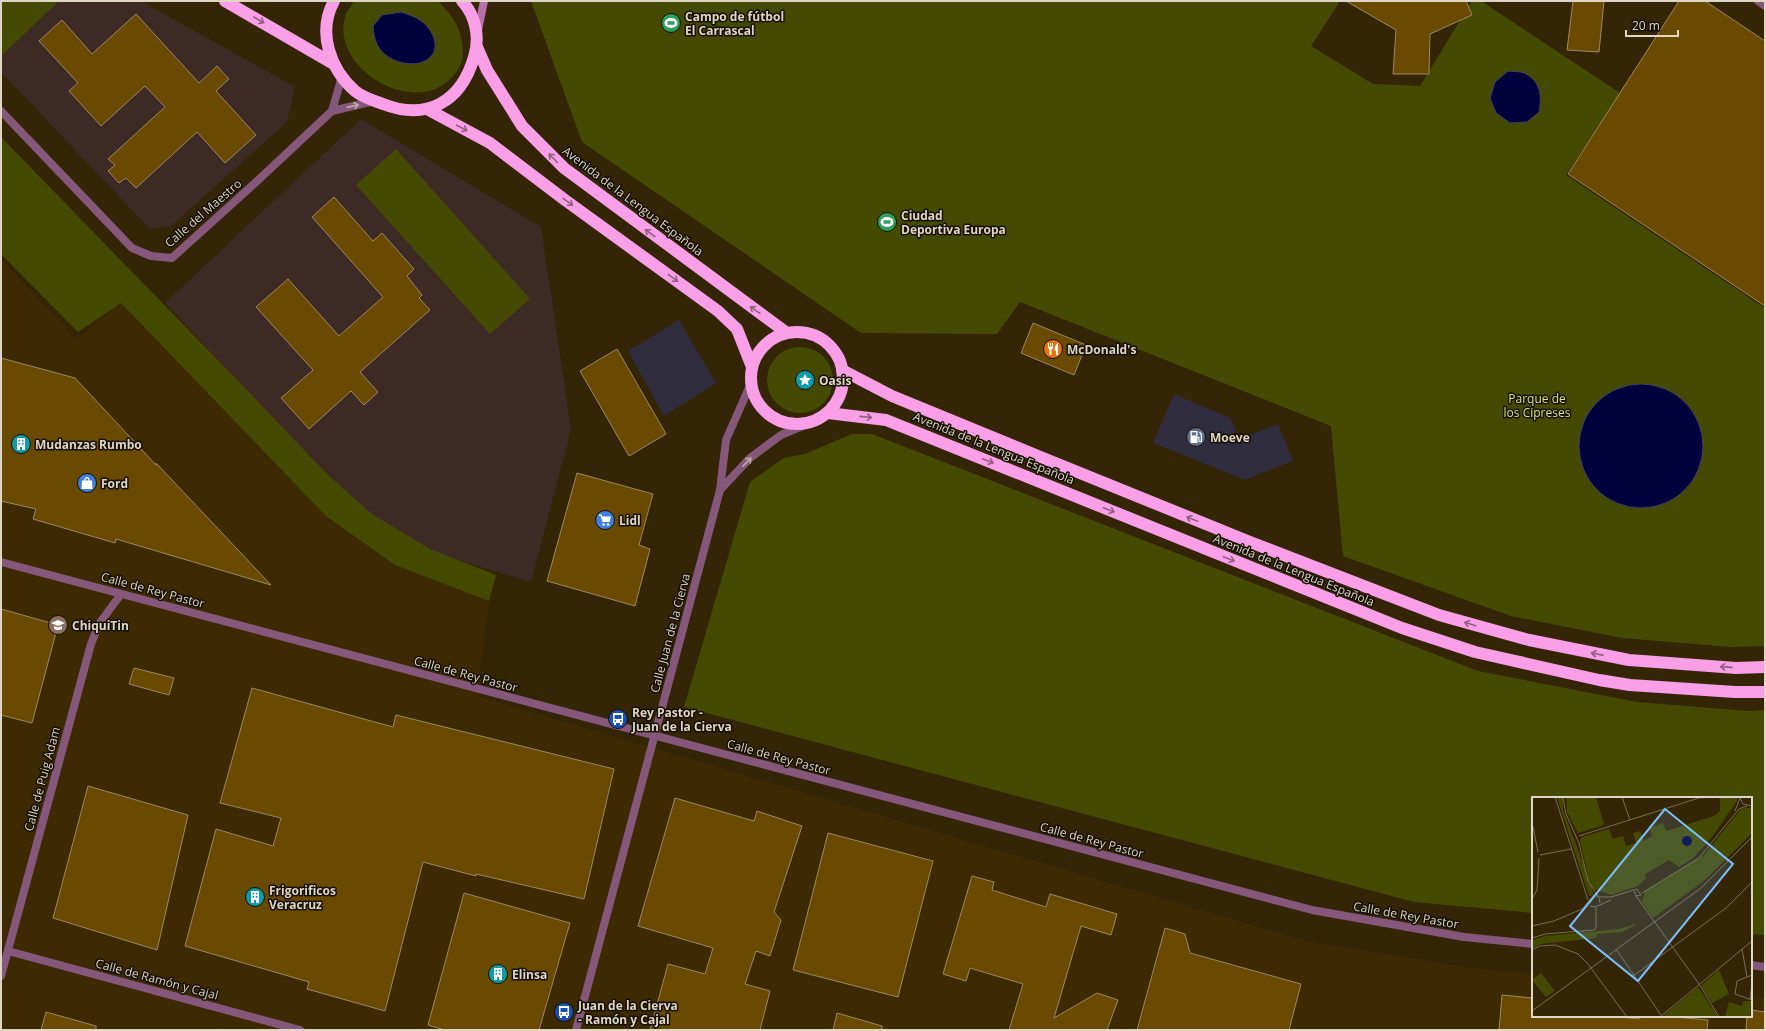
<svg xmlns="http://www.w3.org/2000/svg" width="1766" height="1031" font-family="'Open Sans',sans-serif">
<rect width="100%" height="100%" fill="#342507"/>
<g fill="#2f2c3d">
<polygon points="679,320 716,383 664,416 628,351"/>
<polygon points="1174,394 1230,418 1236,430 1234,436 1240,439 1278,424 1293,461 1245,480 1153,443"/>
</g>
<polygon fill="#3d2a03" points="1,259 77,340 120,302 326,516 395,565 489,601 477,696 1306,941 1473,968 1533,974 1533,1016 1751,1016 1751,997 1765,998 1765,1030 1,1030"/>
<g fill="#3d2a25">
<polygon points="1,1 141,1 295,87 287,122 171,226 150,229 1,72"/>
<polygon points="361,119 541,227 571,429 531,582 430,552 371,515 316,465 165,303"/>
</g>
<g fill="#454a03">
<polygon points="1,1 59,1 1,56"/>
<path d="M 354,1 L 438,1 C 454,17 463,31 463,54 C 463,63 458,70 453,76 C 417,120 327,68 346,14 C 348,10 352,5 354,1 Z"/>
<polygon points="531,1 1340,1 1311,46 1373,84 1420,86 1472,1 1481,1 1620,93 1566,175 1765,308 1765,646 1732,647 1622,638 1511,616 1343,556 1331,426 1020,302 997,334 861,333 582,142"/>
<polygon points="1,137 246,389 327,474 372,514 430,549 496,575 489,601 395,565 326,516 121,303 78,332 1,254"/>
<polygon points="396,149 530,299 490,334 356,185"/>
<circle cx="800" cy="380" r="33"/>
<polygon points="852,434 872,434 1478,671 1637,702 1748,711 1765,710 1765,935 1751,934 1751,798 1533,798 1533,913 1414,902 684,707 750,482 784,458 805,454"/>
</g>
<g fill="#00003c" stroke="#434065">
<path d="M 401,12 C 410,15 419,18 426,25 C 449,51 425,73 394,60 C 379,53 374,42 373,26 L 382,15 Z"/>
<path d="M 1508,71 C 1513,72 1520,71 1524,73 C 1541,81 1542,96 1539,112 L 1527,122 L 1510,123 L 1496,113 L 1490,98 L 1495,82 Z"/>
<circle cx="1641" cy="446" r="62"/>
</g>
<g fill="#694a00" stroke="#9a8869">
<polygon points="1346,1 1466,1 1472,15 1430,34 1429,74 1393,74 1396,30"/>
<polygon points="1573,1 1604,1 1599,52 1567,50"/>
<polygon points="1679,1 1705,1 1765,41 1765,306 1568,174"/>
<polygon points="136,14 199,83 217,66 229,79 216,91 256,135 225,163 197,132 136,188 126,178 119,183 108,171 115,165 108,159 165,107 145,86 101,126 69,91 78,83 39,41 62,20 92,54"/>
<polygon points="334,197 373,241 382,233 414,269 407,276 422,295 419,298 430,310 360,372 378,392 364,405 351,391 309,429 281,398 313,370 256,307 288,279 339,336 383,297 312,217"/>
<polygon points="1033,323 1086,345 1074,375 1021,353"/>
<polygon points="617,349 666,434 629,456 580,371"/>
<polygon points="1,358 75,378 156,465 156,463 271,585 116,539 115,543 33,519 36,509 1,501"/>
<polygon points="577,473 653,494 639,545 650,549 635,606 547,581"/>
<polygon points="1,609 58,625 32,723 1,715"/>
<polygon points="134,668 174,678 169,695 129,684"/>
<polygon points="252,688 393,727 396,715 614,769 584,899 476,874 476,876 423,862 385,1011 307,989 309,982 185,946 216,829 273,846 281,818 220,803"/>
<polygon points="88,786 188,815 157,950 53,918"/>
<polygon points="675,798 754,821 757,811 802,826 774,912 781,920 770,956 756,951 745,984 770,991 760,1030 650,1030 668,964 705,974 713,948 638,926"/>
<polygon points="828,833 933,861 898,997 793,970"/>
<polygon points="972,876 994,882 992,890 1046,907 1050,894 1117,914 1111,935 1081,926 1054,1018 1097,993 1118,1000 1107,1030 1009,1030 1023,984 970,968 966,981 943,974"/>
<polygon points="464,893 570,923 539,1030 445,1030 428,1025"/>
<polygon points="1165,928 1185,934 1190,953 1301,984 1289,1030 1137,1030"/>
<polygon points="1502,995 1533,998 1533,1016 1608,1016 1639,1019 1639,1016 1664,1016 1708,1020 1707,1030 1499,1030"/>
<polygon points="1751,1010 1765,1012 1765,1030 1746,1030 1747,1016 1751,1016"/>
<polygon points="46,1012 96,1026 96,1030 41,1030"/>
<polygon points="837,1013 882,1026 882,1030 833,1030"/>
</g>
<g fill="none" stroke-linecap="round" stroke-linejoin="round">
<g stroke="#84577b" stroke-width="8">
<polyline points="1758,1 1765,6"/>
<polyline points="1,111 132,248 151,256 172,258 255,183 332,111 342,76"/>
<polyline points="332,111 374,101"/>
<polyline points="720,490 750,458 781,435 812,422"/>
<polyline points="1,562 1312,910 1464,937 1533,944"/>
<polyline points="8,951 300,1030"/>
<polyline points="1751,965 1765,967"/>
<polyline points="1,976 91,644 99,624 121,594"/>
<polyline points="576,1030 720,490 726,440 751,383"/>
</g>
<polyline stroke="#b770aa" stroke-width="8" points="478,30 484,1"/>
<g stroke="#f89fe8" stroke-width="12">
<polyline points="225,1 332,63"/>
<path d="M 334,1 C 317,32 330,69 355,91 C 362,97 374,101 383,104 C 427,121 461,102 474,57 C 480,38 476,16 462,1"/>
<polyline points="477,47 487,70 522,126 564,168 787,333"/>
<polyline points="427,109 490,143 565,200 718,311 737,329 752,367"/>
<circle cx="797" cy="378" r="46"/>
<polyline points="842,370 892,396 1043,458 1250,542 1439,615 1529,640 1629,660 1736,668 1765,667"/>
<polyline points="828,413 886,420 1402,628 1475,652 1599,680 1630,685 1735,692 1765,692"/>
</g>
</g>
<defs><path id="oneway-shaft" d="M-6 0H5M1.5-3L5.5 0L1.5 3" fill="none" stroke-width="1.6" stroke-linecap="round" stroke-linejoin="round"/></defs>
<g stroke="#925e81">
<use href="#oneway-shaft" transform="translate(259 20) rotate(30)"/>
<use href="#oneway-shaft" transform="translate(462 128) rotate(28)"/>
<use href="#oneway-shaft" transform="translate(553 158) rotate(-135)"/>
<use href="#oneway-shaft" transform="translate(568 202) rotate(36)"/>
<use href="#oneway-shaft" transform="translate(650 233) rotate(-143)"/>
<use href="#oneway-shaft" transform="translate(673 278) rotate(36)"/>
<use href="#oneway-shaft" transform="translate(755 310) rotate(-145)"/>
<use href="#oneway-shaft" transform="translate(866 417) rotate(6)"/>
<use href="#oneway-shaft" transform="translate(988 461) rotate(22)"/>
<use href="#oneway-shaft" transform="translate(1109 510) rotate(22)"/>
<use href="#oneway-shaft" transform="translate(1192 519) rotate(-158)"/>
<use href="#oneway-shaft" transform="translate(1229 559) rotate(22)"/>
<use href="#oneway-shaft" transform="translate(1470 624) rotate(-163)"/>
<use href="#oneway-shaft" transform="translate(1597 654) rotate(-169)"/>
<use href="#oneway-shaft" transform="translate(1726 667) rotate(-176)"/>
</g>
<g stroke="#bfaaab">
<use href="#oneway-shaft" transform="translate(353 106) rotate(-13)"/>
<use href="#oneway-shaft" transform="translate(747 462) rotate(-45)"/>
</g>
<defs>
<g id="stadium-disc" transform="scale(1)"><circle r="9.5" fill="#2e9e5b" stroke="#160f04"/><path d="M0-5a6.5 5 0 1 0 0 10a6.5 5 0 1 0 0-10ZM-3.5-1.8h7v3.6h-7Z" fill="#fff"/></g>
<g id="restaurant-disc" transform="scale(1)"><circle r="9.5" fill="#e8710a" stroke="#160f04"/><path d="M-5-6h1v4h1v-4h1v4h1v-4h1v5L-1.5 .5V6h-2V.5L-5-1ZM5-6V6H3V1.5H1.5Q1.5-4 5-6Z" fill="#fff"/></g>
<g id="sight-disc" transform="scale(1)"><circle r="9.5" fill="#0f9aa8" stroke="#160f04"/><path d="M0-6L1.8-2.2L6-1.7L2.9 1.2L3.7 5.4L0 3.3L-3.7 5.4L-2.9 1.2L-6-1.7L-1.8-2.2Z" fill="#fff"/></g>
<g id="fuel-disc" transform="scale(1)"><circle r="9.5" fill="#5c6f8a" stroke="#160f04"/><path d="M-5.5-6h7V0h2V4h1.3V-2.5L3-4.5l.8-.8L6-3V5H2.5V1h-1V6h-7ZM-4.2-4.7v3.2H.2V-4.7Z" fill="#fff"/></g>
<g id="building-disc" transform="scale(1)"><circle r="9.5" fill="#0f9aa8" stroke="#160f04"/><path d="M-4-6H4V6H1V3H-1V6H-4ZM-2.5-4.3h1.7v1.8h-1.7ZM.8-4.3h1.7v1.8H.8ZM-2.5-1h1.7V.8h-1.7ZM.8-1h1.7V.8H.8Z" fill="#fff"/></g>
<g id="shop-disc" transform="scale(1)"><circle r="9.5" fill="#3f7fe0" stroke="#160f04"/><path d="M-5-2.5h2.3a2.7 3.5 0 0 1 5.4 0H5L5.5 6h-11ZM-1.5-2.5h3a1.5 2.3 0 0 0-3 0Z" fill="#fff"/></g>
<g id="supermarket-disc" transform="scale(1)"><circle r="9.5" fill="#3f7fe0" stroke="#160f04"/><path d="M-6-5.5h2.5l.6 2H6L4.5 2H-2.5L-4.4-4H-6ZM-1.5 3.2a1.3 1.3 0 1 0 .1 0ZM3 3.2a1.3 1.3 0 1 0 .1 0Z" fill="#fff"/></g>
<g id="school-disc" transform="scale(1)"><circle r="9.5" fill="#8d6e63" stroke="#160f04"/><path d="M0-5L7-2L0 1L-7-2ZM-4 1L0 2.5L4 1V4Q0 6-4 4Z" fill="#fff"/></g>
<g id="bus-disc" transform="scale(1)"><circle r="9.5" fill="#1a4fb4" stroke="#160f04"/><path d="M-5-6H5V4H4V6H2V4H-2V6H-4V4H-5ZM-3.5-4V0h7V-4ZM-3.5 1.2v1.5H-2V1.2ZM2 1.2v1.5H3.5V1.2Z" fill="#fff"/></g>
</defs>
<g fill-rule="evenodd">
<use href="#stadium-disc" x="671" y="23"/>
<use href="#stadium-disc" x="887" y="222"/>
<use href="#restaurant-disc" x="1053" y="349"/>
<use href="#sight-disc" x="805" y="380"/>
<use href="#fuel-disc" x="1196" y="437"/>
<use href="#building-disc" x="21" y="444"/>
<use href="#shop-disc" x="87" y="483"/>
<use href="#supermarket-disc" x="605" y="520"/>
<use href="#school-disc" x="58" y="625"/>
<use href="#bus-disc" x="618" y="719"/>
<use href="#building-disc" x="255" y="897"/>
<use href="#building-disc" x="498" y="974"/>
<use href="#bus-disc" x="564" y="1012"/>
</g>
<g text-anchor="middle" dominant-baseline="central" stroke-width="3" stroke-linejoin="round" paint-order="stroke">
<g font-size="12" font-weight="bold" fill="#dfd6c5" stroke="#160f04" text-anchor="start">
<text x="685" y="16">Campo de fútbol<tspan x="685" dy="14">El Carrascal</tspan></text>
<text x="901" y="215">Ciudad<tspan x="901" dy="14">Deportiva Europa</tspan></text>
<text x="1067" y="349">McDonald's</text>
<text x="819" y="380">Oasis</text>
<text x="1210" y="437">Moeve</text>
<text x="35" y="444">Mudanzas Rumbo</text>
<text x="101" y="483">Ford</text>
<text x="619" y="520">Lidl</text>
<text x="72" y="625">ChiquiTin</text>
<text x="632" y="712">Rey Pastor -<tspan x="632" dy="14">Juan de la Cierva</tspan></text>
<text x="269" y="890">Frigorificos<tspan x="269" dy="14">Veracruz</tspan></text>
<text x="512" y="974">Elinsa</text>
<text x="578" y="1005">Juan de la Cierva<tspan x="578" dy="14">- Ramón y Cajal</tspan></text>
</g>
<g font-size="12" fill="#dfd6c5" stroke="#160f04">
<text transform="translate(633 201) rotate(37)">Avenida de la Lengua Española</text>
<text transform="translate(203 213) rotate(-41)">Calle del Maestro</text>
<text transform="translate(994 448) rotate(22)">Avenida de la Lengua Española</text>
<text transform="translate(1294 570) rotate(22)">Avenida de la Lengua Española</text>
<text transform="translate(153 590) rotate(15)">Calle de Rey Pastor</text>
<text transform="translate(670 633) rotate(-75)">Calle Juan de la Cierva</text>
<text transform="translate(466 674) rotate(15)">Calle de Rey Pastor</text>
<text transform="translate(779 757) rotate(15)">Calle de Rey Pastor</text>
<text transform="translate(42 779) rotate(-75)">Calle de Puig Adam</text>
<text transform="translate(1092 840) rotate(15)">Calle de Rey Pastor</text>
<text transform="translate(1406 915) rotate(10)">Calle de Rey Pastor</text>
<text transform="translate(157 979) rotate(15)">Calle de Ramón y Cajal</text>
</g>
<g font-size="12" fill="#d9e56f" stroke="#160f04">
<text x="1537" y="398">Parque de<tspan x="1537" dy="14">los Cipreses</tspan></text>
</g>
</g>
<g transform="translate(1532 797)">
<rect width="220" height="220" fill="#342507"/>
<path d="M 25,0 L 31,0 L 31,13 L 56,79 L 48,43 L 50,40 L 77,32 L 81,42 L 91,39 L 94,49 L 104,46 L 101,36 L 108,34 L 112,44 L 120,39 L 117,31 L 131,26 L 134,34 L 182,19 L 188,14 L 188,2 L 186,0 L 205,0 L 205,4 L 180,40 L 160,62 L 147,70 L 137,63 L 113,77 L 114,81 L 106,89 L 79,98 L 62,92 L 59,88 L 62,98 L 57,99 ZM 34,0 L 64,0 L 72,28 L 46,36 L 35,15 ZM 213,11 L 220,11 L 220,36 L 173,83 L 121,121 L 110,105 L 113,94 L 172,58 L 209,12 ZM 103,127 L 104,128 L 90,135 L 65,137 L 64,141 L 9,147 L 0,152 L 0,143 L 13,139 L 87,132 ZM 187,173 L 197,197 L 180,206 L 169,189 ZM 9,176 L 23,194 L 14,200 L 0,183 ZM 166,190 L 186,220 L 130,220 ZM 212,204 L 220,204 L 218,220 L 193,220 L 197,205 L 210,209 Z" fill="#454a03"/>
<path d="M150 44a5 5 0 1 1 10 0a5 5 0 1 1-10 0Z" fill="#00003c"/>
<path fill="none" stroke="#786c53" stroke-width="1" d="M 23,0 L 56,103M 31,0 L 34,17 L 47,46 L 56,84 L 66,99M 90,0 L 98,23M 168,1 L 181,0M 208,1 L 211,7 L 220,9M 203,14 L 208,1M 0,25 L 6,55M 47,39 L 170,0M 8,58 L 39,52M 110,96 L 167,61 L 207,12 L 215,9M 104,99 L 167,187 L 187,220M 67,100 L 79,100 L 105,92 L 109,98 L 104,99 L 102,94M 0,102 L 5,93 L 7,61M 58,109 L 63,110 L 79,103M 0,129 L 22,124 L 50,112 L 62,98 L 67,100 L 68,106M 0,141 L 13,137 L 62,133 L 64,131 L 64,110M 84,152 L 129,218M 210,152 L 215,180M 0,153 L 8,149 L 23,148 L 46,157 L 56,167 L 95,220M 220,178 L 205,184 L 203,197 L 220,203M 101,179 L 194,111 L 220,85M 218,203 L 220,185M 0,214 L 169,91 L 220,40M 128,220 L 220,144"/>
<path fill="#7bbef9" fill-opacity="0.15" stroke="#7bbef9" stroke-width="2" d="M 133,12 L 201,67 L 106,184 L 38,129 Z"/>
<rect width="220" height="220" fill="none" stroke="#dfd6c5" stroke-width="2"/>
</g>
<rect width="1766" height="1031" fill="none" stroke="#dfd6c5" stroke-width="4"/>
<path d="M1626 30v6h52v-6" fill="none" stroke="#dfd6c5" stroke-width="2"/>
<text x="1632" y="30" font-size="12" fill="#dfd6c5" stroke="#160f04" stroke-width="3" paint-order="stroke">20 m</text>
</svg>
